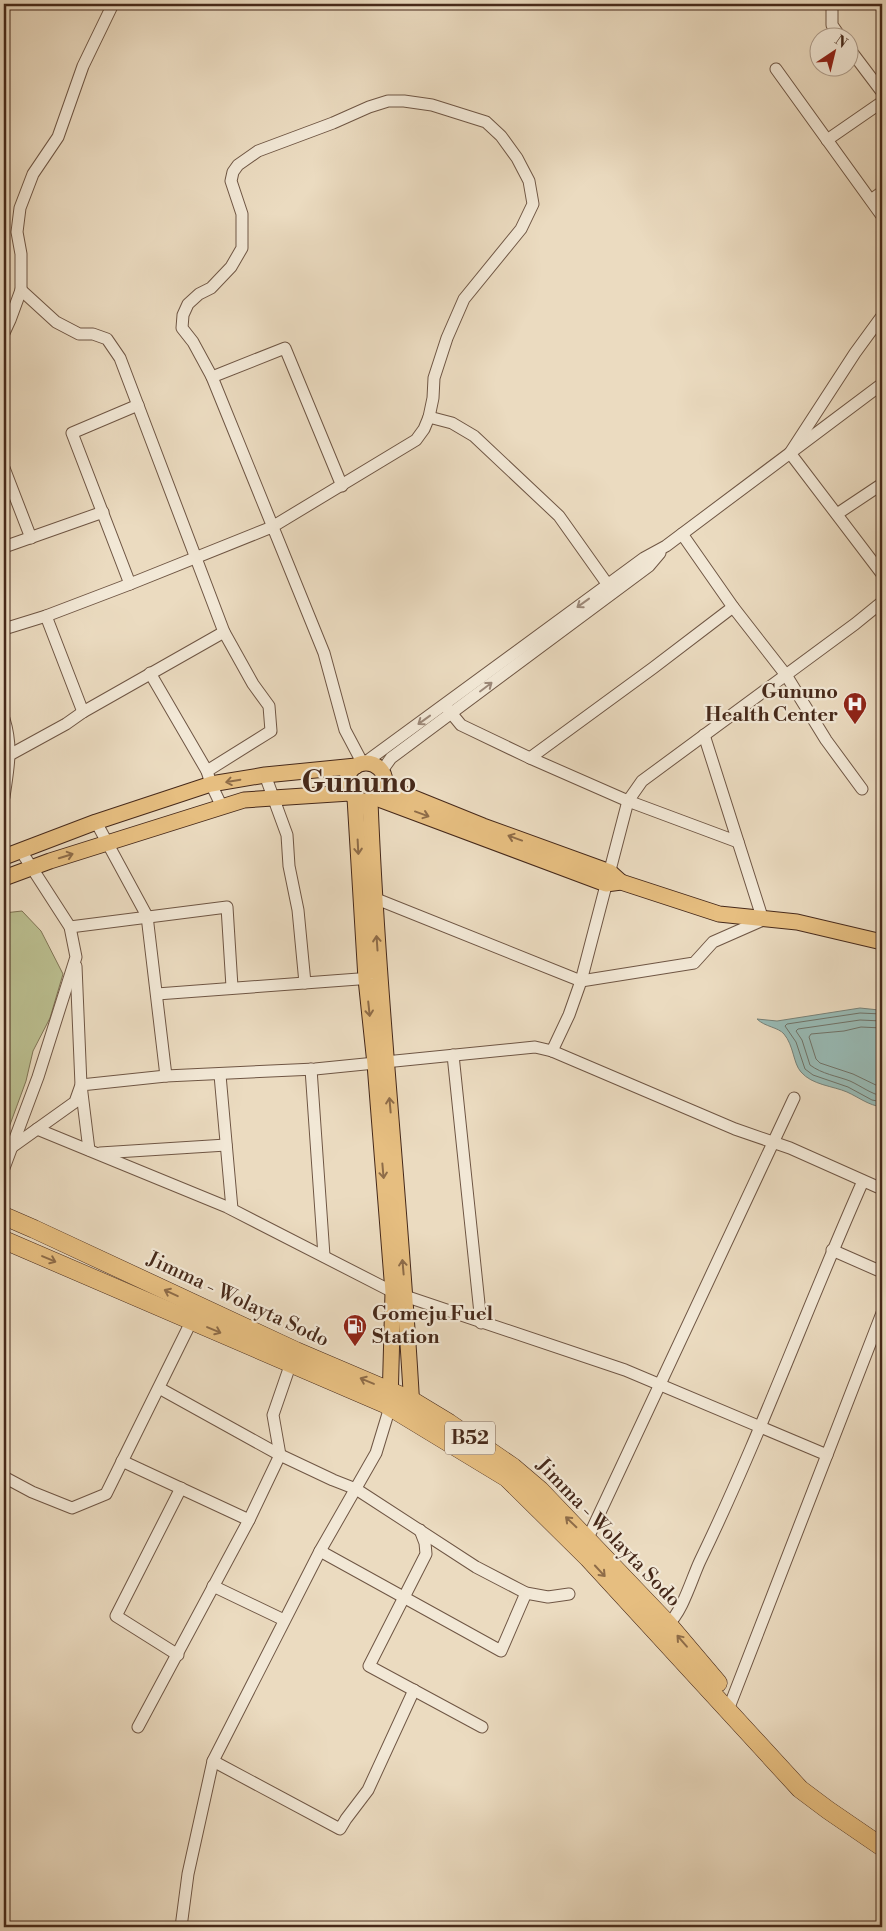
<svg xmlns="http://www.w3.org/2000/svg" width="886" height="1931" font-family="'Libre Bodoni',serif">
<rect width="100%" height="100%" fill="#ebdbc0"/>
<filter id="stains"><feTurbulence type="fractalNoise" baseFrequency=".004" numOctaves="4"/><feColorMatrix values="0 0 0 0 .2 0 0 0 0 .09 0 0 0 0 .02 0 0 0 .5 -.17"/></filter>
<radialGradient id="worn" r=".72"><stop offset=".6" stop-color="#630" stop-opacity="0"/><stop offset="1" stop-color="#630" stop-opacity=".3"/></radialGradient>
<polygon fill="#bbbf90" stroke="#807455" points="22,911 41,931 63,974 50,1018 33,1051 26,1081 4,1141 4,913"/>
<path fill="#98bbb6" stroke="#778178" d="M 860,1008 L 879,1010 L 882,1008 L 882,1107 C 868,1105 860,1098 847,1092 C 833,1086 812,1085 801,1072 C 793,1063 794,1046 784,1034 C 778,1027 765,1027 757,1019 L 777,1021 Z"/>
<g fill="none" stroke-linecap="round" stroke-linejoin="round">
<g stroke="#6f7268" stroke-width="1">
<polyline points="882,1014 860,1013 787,1024 785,1026 796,1042 805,1069 813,1075 848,1087 872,1100 882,1102"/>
<path d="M 882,1021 L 860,1020 L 798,1029 L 796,1031 L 802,1040 L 810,1065 C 822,1074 837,1076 850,1081 C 861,1086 871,1094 882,1096"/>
<polyline points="882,1028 861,1027 844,1031 811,1034 809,1037 816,1059 820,1063 853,1074 882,1088"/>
</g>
<g stroke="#6f5644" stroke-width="13">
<g id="minor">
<polyline points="832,4 832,25 841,38"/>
<polyline points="848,47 882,92"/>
<polyline points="776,69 882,216"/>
<polyline points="827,140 882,102"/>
<polyline points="871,200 882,192"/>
<polyline points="21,290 56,322 79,334 93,334 107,339 120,358 224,632 253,684 269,706 271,731 207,771"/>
<polyline points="882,316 855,353 790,453 882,574"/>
<polyline points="4,333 10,320 21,290 21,254 17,232 20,208 33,174 58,137 83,66 113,4"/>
<polyline points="212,377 285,348 342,486"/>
<polyline points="429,417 452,423 474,436 559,516 608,585"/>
<polyline points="4,468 31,538"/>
<polyline points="837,514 882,484"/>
<polyline points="682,534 733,607 786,675 826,740 862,789"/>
<polyline points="4,547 103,512"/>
<polyline points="130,584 72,433 138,405"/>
<polyline points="46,616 83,712"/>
<polyline points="4,629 46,616 130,584 272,527 416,440 424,429 429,417 433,398 434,378 447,338 464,299 521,229 533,204 529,181 517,158 501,136 486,122 432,105 404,101 388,101 369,107 333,123 258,151 238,165 233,172 231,181 242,214 242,248 231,267 211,288 199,294 188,304 183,315 182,328 193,342 212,377 324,653 345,730 363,764 644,558 666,546 882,384"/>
<polyline points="150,673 207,771 211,784 222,807"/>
<polyline points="447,708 461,725 530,758 628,801 738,842"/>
<path d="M 4,719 C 13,748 8,768 4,797"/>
<polyline points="4,758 66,724 83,712 224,632"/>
<polyline points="530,758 653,668 733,607"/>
<polyline points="381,772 391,758 649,566 660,553"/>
<polyline points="265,775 287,835 289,866 298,910 305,983"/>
<polyline points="96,822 147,916 166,1076"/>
<polyline points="374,898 581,981 694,963 713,942 763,920 704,735"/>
<polyline points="70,927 227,907 232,987"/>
<polyline points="157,994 372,978"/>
<polyline points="552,1051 569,1015 581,981 628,801 642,781 855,624 882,602"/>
<polyline points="453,1055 481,1323"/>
<polyline points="311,1069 324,1256"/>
<polyline points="220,1075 232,1209"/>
<polyline points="37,1129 227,1207 393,1292 625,1370 827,1455"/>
<polyline points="12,1147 75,1102 81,1085 76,966"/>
<polyline points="89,1150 81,1085 166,1076 315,1069 535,1047 552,1051 735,1129 790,1148 882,1189"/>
<polyline points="100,1153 226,1145"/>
<polyline points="4,1168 38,1077 76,957 70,927 21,851"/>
<polyline points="832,1250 882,1272"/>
<polyline points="159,1388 280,1455 333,1480 356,1489 476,1567 526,1593 548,1597 569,1594"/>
<polyline points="122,1461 249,1520"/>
<polyline points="4,1477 32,1492 72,1508 106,1494 194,1316"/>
<polyline points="420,1530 425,1543 426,1554 369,1666 482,1727"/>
<polyline points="588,1538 794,1098"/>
<polyline points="320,1551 501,1651 526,1593"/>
<polyline points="213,1586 284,1620"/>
<path d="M 668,1624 C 682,1613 692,1578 700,1561 C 760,1437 807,1307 863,1181"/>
<polyline points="178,1655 116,1616 181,1488"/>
<polyline points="728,1710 882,1313"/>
<polyline points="138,1727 249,1520 280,1455 273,1415 293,1357"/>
<polyline points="213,1761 340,1829 346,1819 368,1790 414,1690"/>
<polyline points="181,1927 188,1874 213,1761 320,1551 376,1453 390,1407"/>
</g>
</g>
<g stroke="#46291a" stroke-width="17">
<g id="major">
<circle cx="366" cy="782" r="19"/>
<polyline points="384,786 483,826 610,872 621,882"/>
<polyline points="355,798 366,979 375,1064 393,1292 390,1403"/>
<polyline points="376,798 606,884 621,882 719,914 797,922 882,942"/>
<path d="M 370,801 C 378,1004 401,1206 412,1409"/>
<polyline points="4,857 96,822 211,784 265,775 356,766"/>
<polyline points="4,878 50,861 244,800 350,793"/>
</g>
</g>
<g stroke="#46291a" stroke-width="19">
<g id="highway">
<polyline points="4,1216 34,1229 296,1351 411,1400 449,1423 513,1467 540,1490 668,1624 718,1683"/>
<polyline points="4,1240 385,1404 507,1478 588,1558 800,1789 828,1810 882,1847"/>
</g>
</g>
<use href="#minor" stroke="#f2e8d6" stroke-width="11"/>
<use href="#major" stroke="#e6be80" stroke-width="15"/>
<use href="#highway" stroke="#e6be80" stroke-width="18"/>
</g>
<defs><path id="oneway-shaft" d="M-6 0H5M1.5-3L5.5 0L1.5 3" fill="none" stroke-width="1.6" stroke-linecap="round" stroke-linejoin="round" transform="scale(1.25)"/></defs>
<g stroke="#9c8878">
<use href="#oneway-shaft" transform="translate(583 603) rotate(144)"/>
<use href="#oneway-shaft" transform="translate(486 687) rotate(-37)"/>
<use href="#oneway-shaft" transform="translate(424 720) rotate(144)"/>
</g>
<g stroke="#8e6c48">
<use href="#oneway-shaft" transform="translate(233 781) rotate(170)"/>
<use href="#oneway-shaft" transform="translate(422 814) rotate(20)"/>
<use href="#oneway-shaft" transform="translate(515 838) rotate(-160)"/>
<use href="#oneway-shaft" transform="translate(358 847) rotate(87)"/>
<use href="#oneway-shaft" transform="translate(66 856) rotate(-17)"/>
<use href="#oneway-shaft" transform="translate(377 943) rotate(-94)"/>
<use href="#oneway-shaft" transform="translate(369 1009) rotate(84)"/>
<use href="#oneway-shaft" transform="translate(390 1105) rotate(-95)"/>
<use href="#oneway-shaft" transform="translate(383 1171) rotate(85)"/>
<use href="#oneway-shaft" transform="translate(49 1259) rotate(23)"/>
<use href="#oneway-shaft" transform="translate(403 1267) rotate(-95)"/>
<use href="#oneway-shaft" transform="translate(171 1293) rotate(-155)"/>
<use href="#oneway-shaft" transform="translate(214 1330) rotate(23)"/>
<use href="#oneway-shaft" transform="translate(367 1381) rotate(-157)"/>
<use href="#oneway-shaft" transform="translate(571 1522) rotate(-136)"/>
<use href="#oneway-shaft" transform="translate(600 1571) rotate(47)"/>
<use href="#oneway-shaft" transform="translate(682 1641) rotate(-131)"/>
</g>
<defs>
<g id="hospital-pin" transform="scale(1.25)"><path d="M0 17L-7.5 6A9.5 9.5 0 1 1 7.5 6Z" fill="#8f2418" stroke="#f2e8d6"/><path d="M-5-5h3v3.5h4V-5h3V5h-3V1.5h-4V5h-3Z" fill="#fff"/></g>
<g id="fuel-pin" transform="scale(1.25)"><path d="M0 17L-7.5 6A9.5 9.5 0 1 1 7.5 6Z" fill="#8f2418" stroke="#f2e8d6"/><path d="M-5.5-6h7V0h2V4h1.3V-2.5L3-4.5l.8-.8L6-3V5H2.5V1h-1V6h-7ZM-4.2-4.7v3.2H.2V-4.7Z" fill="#fff"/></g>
</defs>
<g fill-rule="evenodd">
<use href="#hospital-pin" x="855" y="704"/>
<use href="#fuel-pin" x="355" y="1326"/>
</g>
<g text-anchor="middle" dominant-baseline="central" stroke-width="4.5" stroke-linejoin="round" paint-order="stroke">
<rect fill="#f2e8d6" stroke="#7a6252" stroke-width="1" x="445" y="1421.5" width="50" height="33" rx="4"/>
<g font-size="19" font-weight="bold" fill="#46291a">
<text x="470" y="1438">B52</text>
</g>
<g font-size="20" font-weight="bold" fill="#46291a" stroke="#f2e8d6" text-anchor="end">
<text x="838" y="692">Gununo<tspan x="838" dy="23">Health Center</tspan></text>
<text x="372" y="1314" text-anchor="start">Gomeju Fuel<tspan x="372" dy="23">Station</tspan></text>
</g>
<g font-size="20" fill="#46291a" stroke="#f2e8d6">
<text transform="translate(238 1300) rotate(25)">Jimma - Wolayta Sodo</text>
<text transform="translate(608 1533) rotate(46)">Jimma - Wolayta Sodo</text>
</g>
<g font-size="30" font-weight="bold" fill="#46291a" stroke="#f2e8d6">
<text x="359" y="783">Gununo</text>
</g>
</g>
<rect width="886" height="1931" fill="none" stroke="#ebdbc0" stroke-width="20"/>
<rect x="5" y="5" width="876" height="1921" fill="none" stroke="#46291a" stroke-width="2.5"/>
<rect x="10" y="10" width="866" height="1911" fill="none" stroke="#46291a"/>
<g transform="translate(834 52) rotate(35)"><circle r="24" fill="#f2e8d6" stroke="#ad9c8b"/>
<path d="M0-4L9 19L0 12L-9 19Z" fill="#8f2418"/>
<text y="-8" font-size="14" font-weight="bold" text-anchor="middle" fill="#46291a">N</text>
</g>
<rect width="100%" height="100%" filter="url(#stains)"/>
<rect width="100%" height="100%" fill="url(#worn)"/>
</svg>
